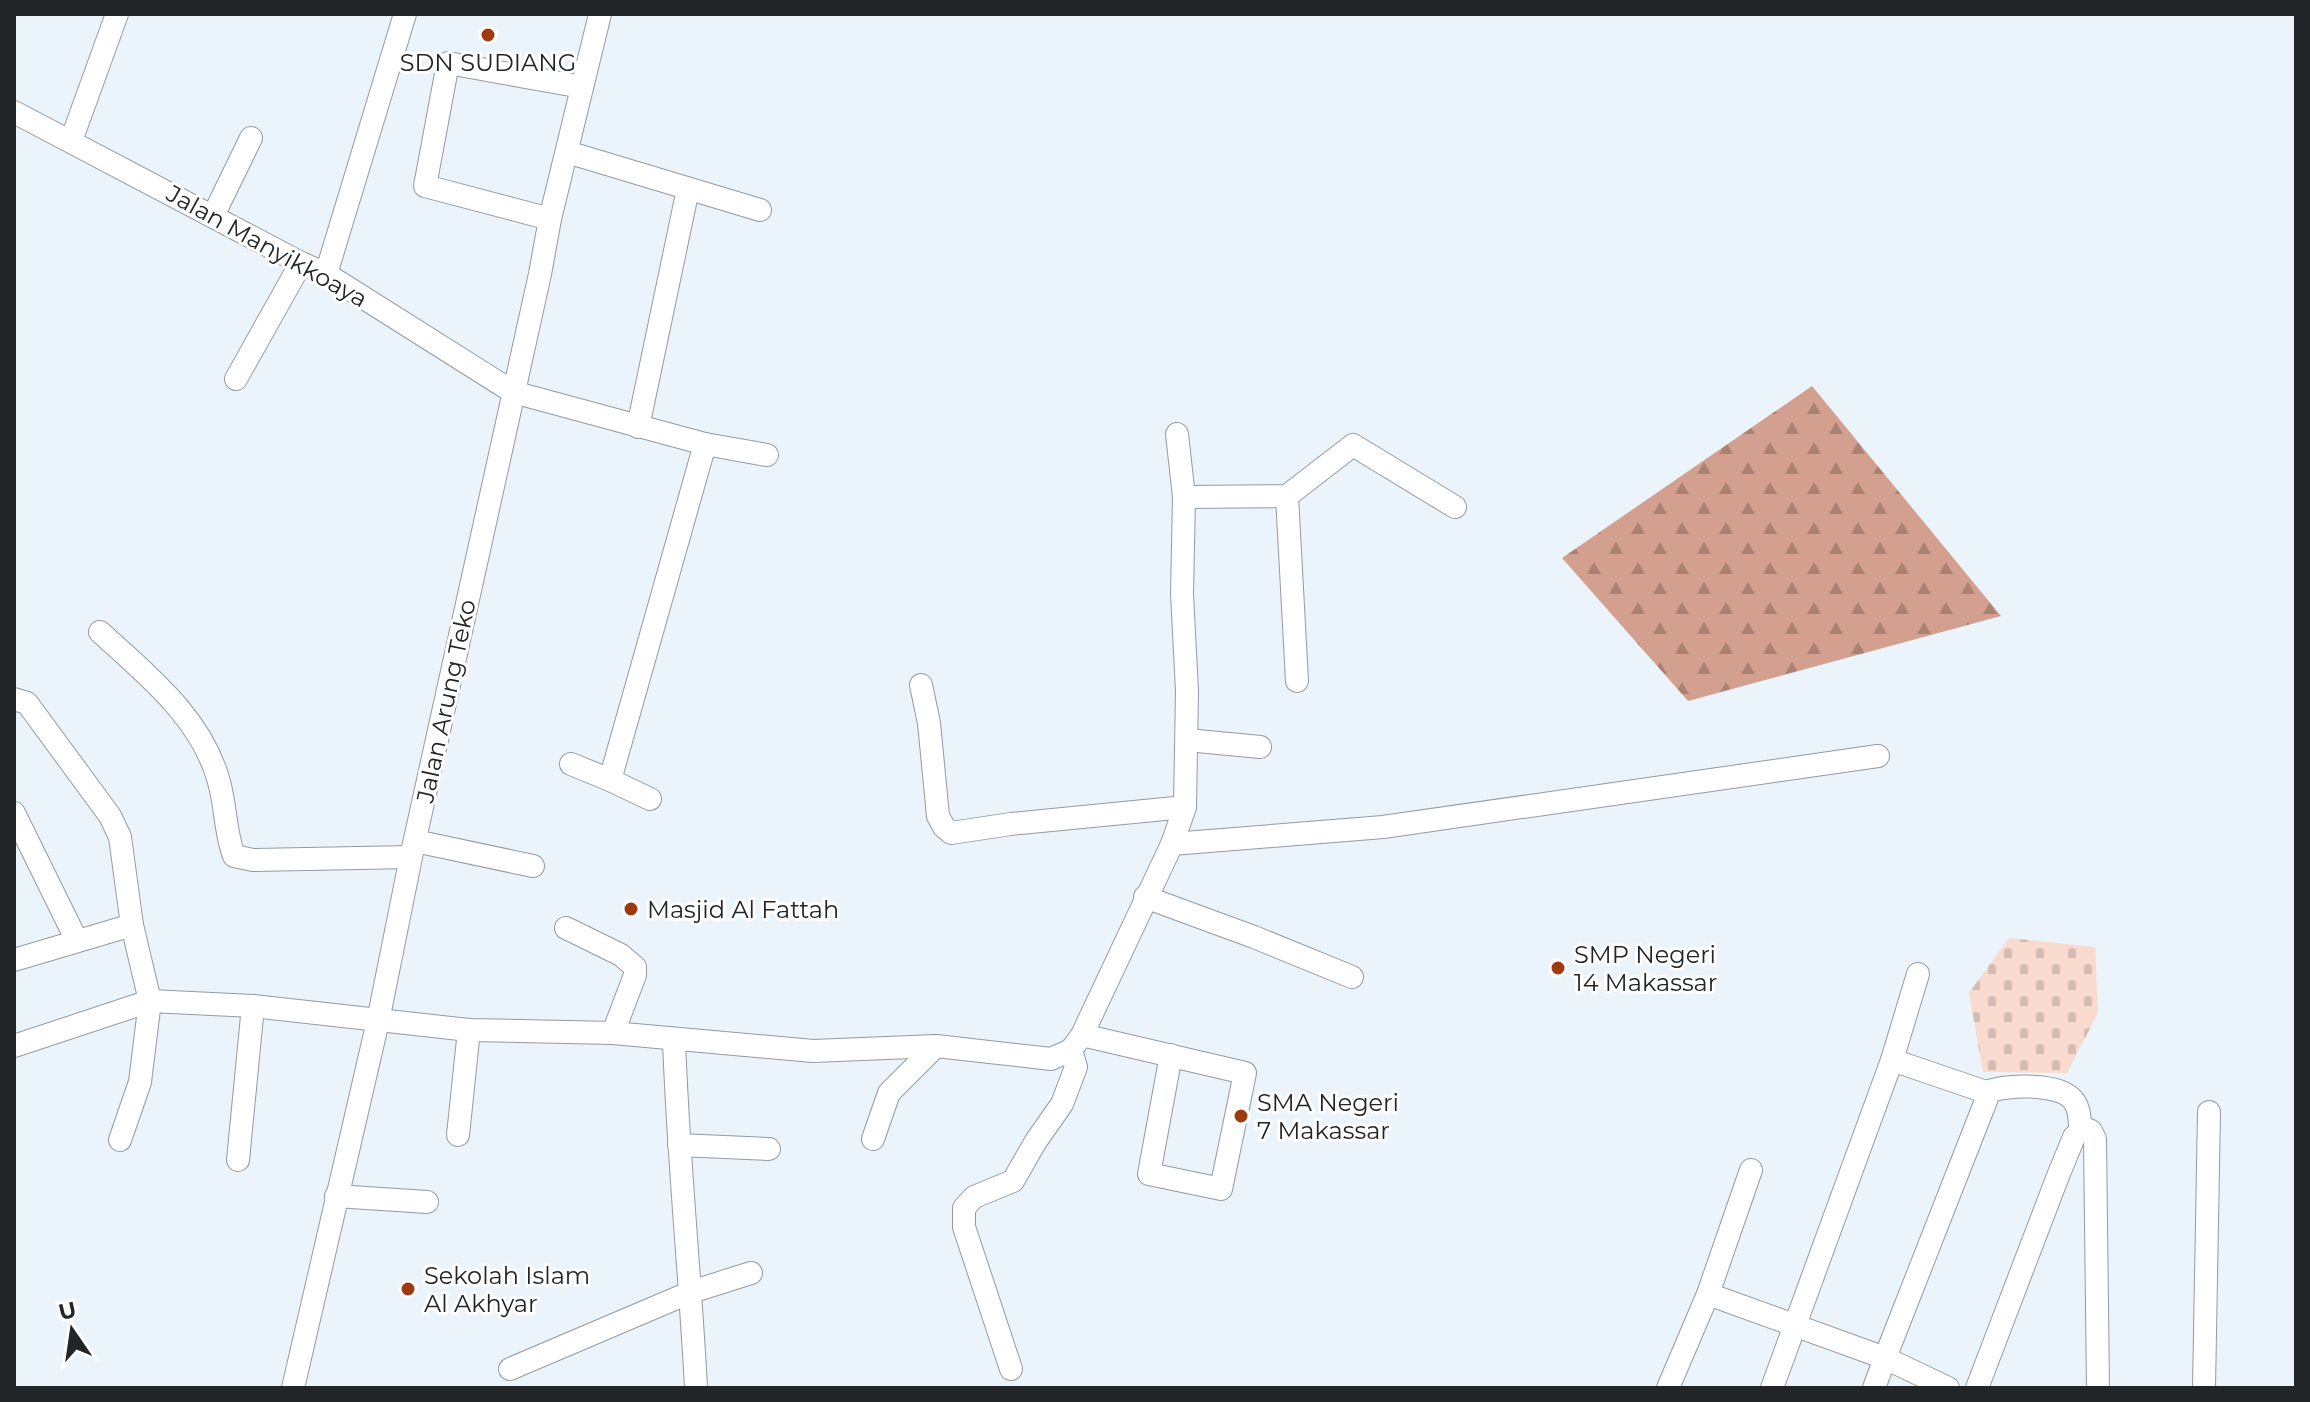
<svg xmlns="http://www.w3.org/2000/svg" width="2310" height="1402" font-family="Montserrat,sans-serif">
<defs>
<pattern id="forest-firs" width="22" height="20" patternUnits="userSpaceOnUse" patternTransform="scale(2)"><rect width="22" height="20" fill="#d39f8e"/><path d="M5 1l3.5 6h-7zM16 11l3.5 6h-7z" fill="#ab8174"/></pattern>
<pattern id="cemetery-stones" width="16" height="16" patternUnits="userSpaceOnUse" patternTransform="scale(2)"><rect width="16" height="16" fill="#f9dacf"/><path d="M2 7V4a2 2 0 0 1 4 0v3zM10 15v-3a2 2 0 0 1 4 0v3z" fill="#d5bbb2"/></pattern>
</defs>
<rect width="100%" height="100%" fill="#ebf4fb"/>
<polygon fill="url(#forest-firs)" points="1812,386 2001,616 1688,701 1562,558"/>
<polygon fill="url(#cemetery-stones)" points="2009,938 2095,947 2098,1013 2067,1073 1983,1072 1969,993"/>
<g fill="none" stroke-linecap="round" stroke-linejoin="round">
<g stroke="#939ba1" stroke-width="24">
<g id="minor">
<polyline points="14,112 301,263 326,274 513,392 705,444 610,780 650,799"/>
<polyline points="71,141 117,14"/>
<polyline points="567,152 760,210"/>
<polyline points="213,216 251,138"/>
<polyline points="550,219 425,186 448,63 582,87"/>
<polyline points="326,274 405,14"/>
<polyline points="236,379 301,263"/>
<polyline points="638,427 688,189"/>
<polyline points="705,444 767,455"/>
<polyline points="1287,496 1297,681"/>
<polyline points="1184,497 1287,496 1353,445 1455,507"/>
<path d="M 100,632 C 147,675 202,718 219,782 C 226,806 225,833 234,856 L 253,860 L 411,857"/>
<polyline points="921,685 929,723 938,816 944,827 951,833 1011,824 1185,807"/>
<polyline points="14,699 27,703 110,816 120,837 132,925 150,1001 14,1046"/>
<polyline points="1187,740 1260,747"/>
<polyline points="571,764 610,780"/>
<polyline points="14,813 77,941"/>
<polyline points="415,841 533,866"/>
<polyline points="1172,844 1383,827 1878,756"/>
<polyline points="1145,897 1254,937 1352,977"/>
<polyline points="566,928 621,955 635,967 635,975 613,1033"/>
<polyline points="14,960 132,925"/>
<polyline points="1082,1035 1245,1073 1221,1189 1149,1174 1171,1055"/>
<path d="M 674,1040 C 678,1156 690,1272 696,1388"/>
<polyline points="1892,1060 1918,974"/>
<polyline points="2080,1131 2086,1129 2091,1131 2095,1139 2098,1388"/>
<polyline points="458,1135 469,1030"/>
<polyline points="873,1139 889,1093 936,1046"/>
<polyline points="120,1140 140,1082 150,1001 253,1006 469,1030 613,1033 813,1051 936,1046 1051,1059 1071,1050 1082,1035 1172,844 1185,807 1187,691 1182,594 1184,497 1177,434"/>
<polyline points="679,1145 769,1149"/>
<polyline points="238,1160 253,1006"/>
<polyline points="336,1196 427,1202"/>
<polyline points="1708,1294 1751,1170"/>
<polyline points="510,1369 691,1292 751,1273"/>
<polyline points="1011,1369 964,1227 964,1208 974,1197 1013,1181 1036,1141 1062,1104 1076,1067 1071,1050"/>
<polyline points="293,1388 378,1021 411,857 540,274 550,219 600,14"/>
<polyline points="1668,1388 1708,1294 1885,1358 1987,1098 1986,1092 1892,1060 1772,1388"/>
<polyline points="1874,1388 1885,1358 1948,1388"/>
<path d="M 1977,1388 L 2058,1176 L 2074,1137 L 2080,1131 C 2080,1121 2080,1108 2073,1100 C 2059,1082 2005,1085 1986,1092"/>
<polyline points="2204,1388 2209,1112"/>
</g>
</g>
<use href="#minor" stroke="#fff" stroke-width="22"/>
</g>
<g fill="#9e3910" stroke="#fff" stroke-width="3">
<circle cx="488" cy="35" r="8"/>
<circle cx="631" cy="909" r="8"/>
<circle cx="1558" cy="968" r="8"/>
<circle cx="1241" cy="1116" r="8"/>
<circle cx="408" cy="1289" r="8"/>
</g>
<g text-anchor="middle" dominant-baseline="central" stroke-width="6" stroke-linejoin="round" paint-order="stroke">
<g font-size="24" fill="#222528" stroke="#fff" text-anchor="start">
<text x="488" y="62" text-anchor="middle">SDN SUDIANG</text>
<text x="647" y="909">Masjid Al Fattah</text>
<text x="1574" y="954">SMP Negeri<tspan x="1574" dy="28">14 Makassar</tspan></text>
<text x="1257" y="1102">SMA Negeri<tspan x="1257" dy="28">7 Makassar</tspan></text>
<text x="424" y="1275">Sekolah Islam<tspan x="424" dy="28">Al Akhyar</tspan></text>
</g>
<g font-size="24" fill="#222528" stroke="#fff">
<text transform="translate(267 246) rotate(29)">Jalan Manyikkoaya</text>
<text transform="translate(446 701) rotate(-78)">Jalan Arung Teko</text>
</g>
</g>
<rect width="2310" height="1402" fill="none" stroke="#222528" stroke-width="32"/>
<g transform="translate(72 1330) rotate(347)" stroke="#ffffff" stroke-width="6" paint-order="stroke">
<path d="M0-6L14 30L0 20L-14 30Z" fill="#222528"/>
<text y="-12" font-size="22" font-weight="bold" text-anchor="middle" fill="#222528">U</text>
</g>
</svg>
